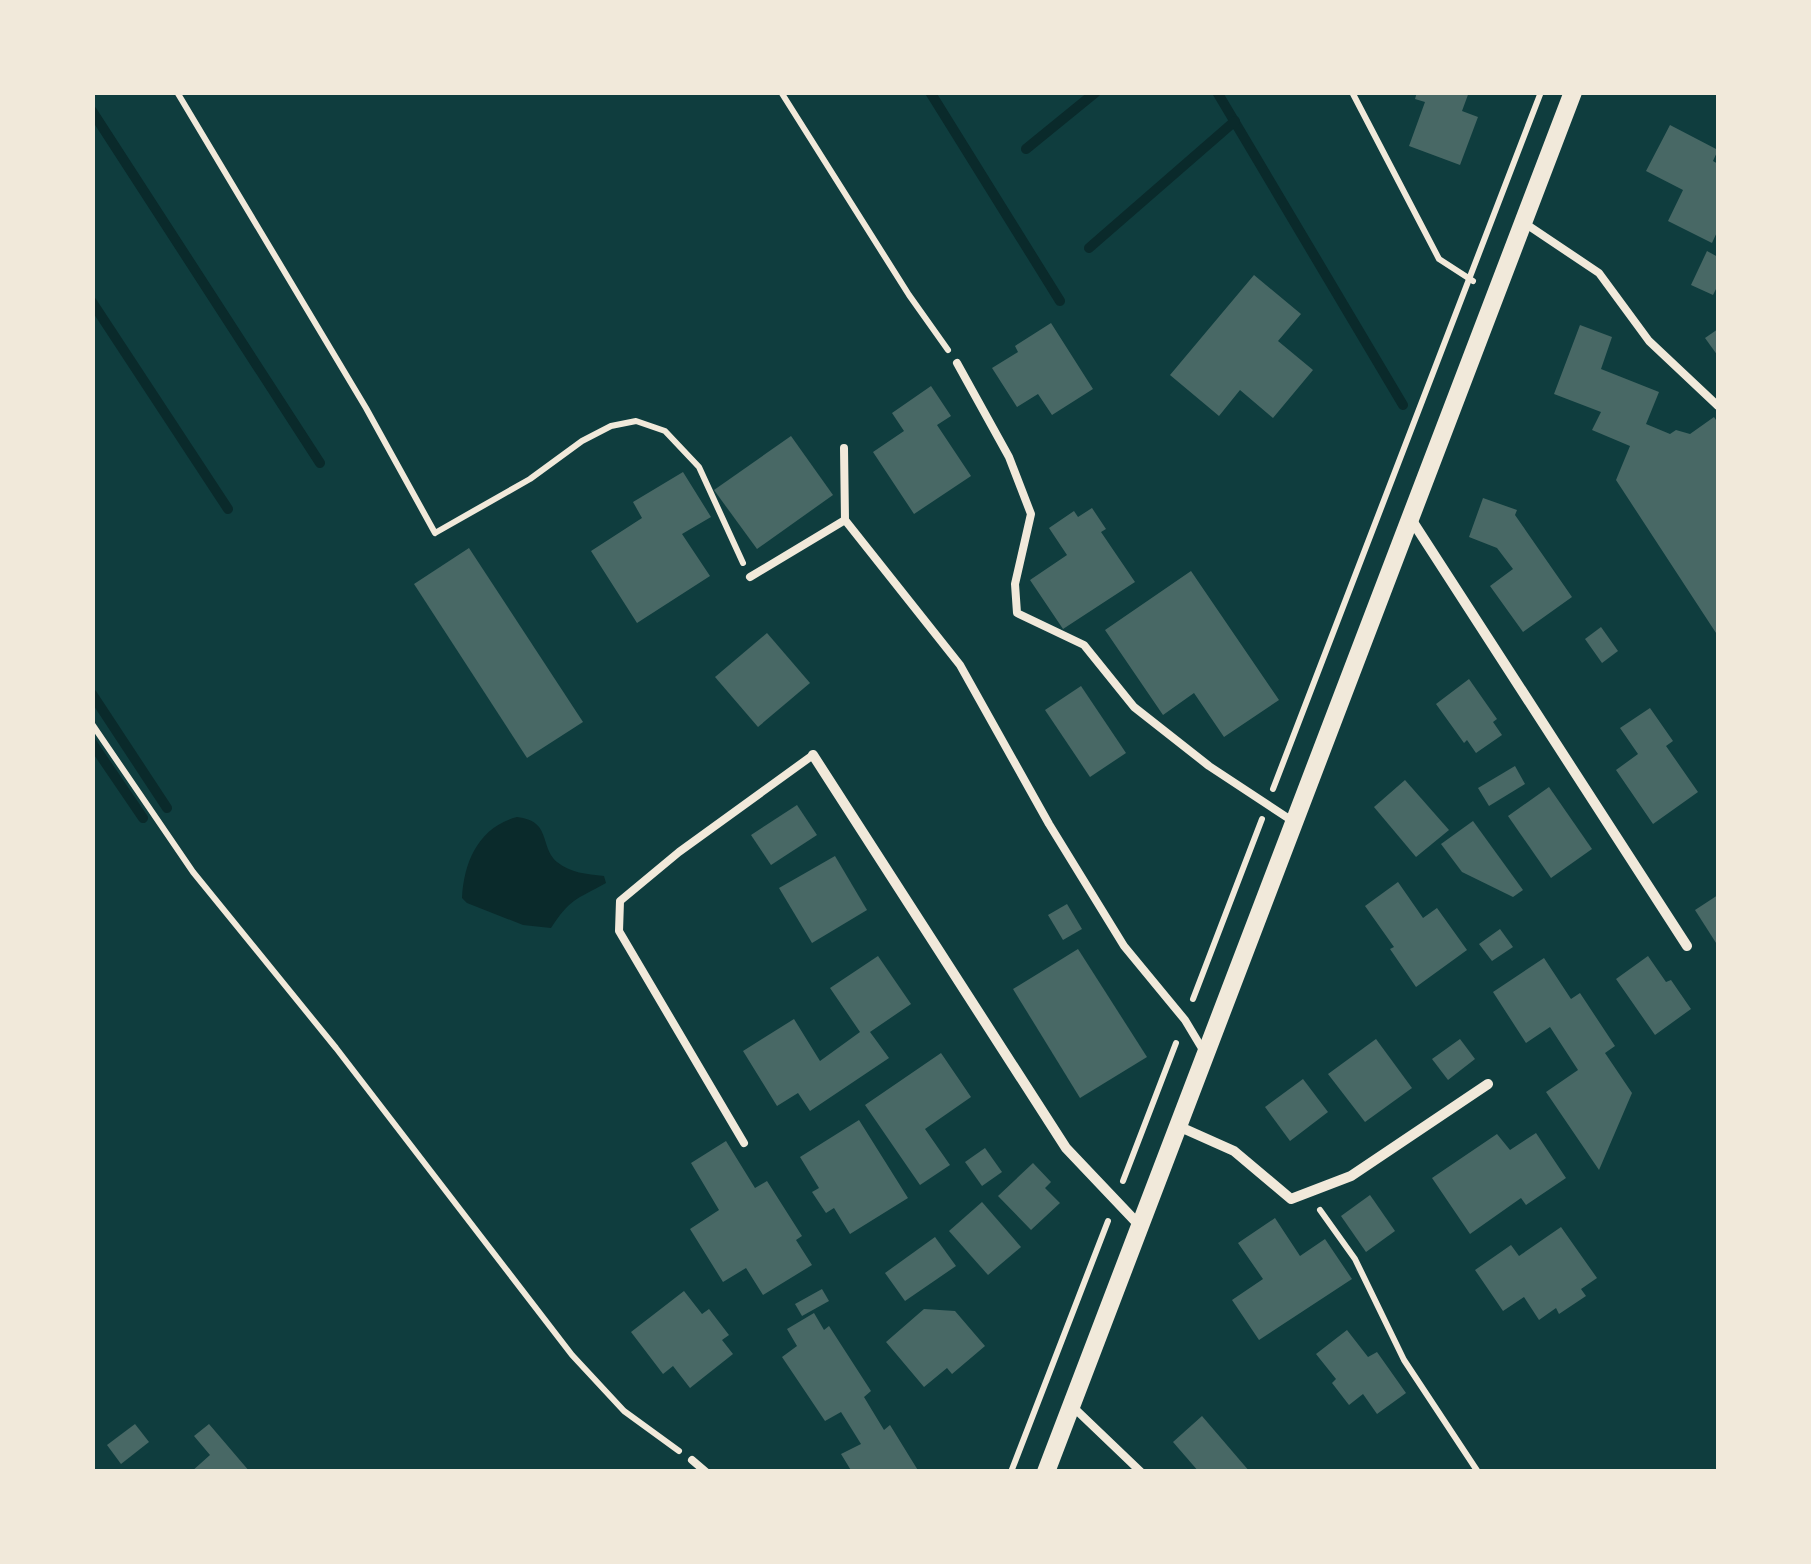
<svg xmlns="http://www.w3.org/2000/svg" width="1811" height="1564" font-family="Montserrat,sans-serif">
<rect width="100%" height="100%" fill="#0f3d3e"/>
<path fill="#0a2a2b" d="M 517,817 C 552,821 539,846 557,862 C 571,873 586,874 604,876 L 606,883 C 575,900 570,899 551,928 L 523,925 L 467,903 L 462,898 C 464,861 479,827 517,817 Z"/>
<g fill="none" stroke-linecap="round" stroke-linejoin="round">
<g stroke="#0a2a2b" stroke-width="10">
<polyline points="930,92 1060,301"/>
<polyline points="1217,92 1403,405"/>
<polyline points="92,111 320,463"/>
<polyline points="1026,149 1096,92"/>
<polyline points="1089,248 1235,121"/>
<polyline points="92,302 228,509"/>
<polyline points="92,694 167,808"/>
<polyline points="92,743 143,818"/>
</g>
</g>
<g fill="#486865">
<polygon points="1417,92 1469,92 1462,111 1478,117 1460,165 1409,146 1425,102 1415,99"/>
<polygon points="1670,125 1718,150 1713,161 1718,164 1718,230 1712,243 1668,221 1683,190 1646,171"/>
<polygon points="1707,251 1718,257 1718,285 1713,295 1691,285"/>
<polygon points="1254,275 1301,314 1278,341 1313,370 1273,418 1240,390 1219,416 1170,375"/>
<polygon points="1051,323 1093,389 1052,415 1038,394 1017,407 992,368 1018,352 1015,346"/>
<polygon points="1580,325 1612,337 1601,369 1659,392 1646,424 1670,434 1676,430 1690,434 1714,417 1718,423 1718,636 1616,480 1630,446 1592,430 1601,412 1554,394"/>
<polygon points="1718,329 1718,356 1705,338"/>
<polygon points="931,386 951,416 937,425 971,476 914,514 873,452 904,431 892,413"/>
<polygon points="791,436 833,495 757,549 714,490"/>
<polygon points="683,472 711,517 682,534 710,576 637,623 591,551 642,518 633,502"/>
<polygon points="1483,498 1517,510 1515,515 1572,597 1523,632 1490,586 1513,569 1497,548 1469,537"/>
<polygon points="1092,508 1106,529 1101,532 1135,582 1063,629 1030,580 1067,555 1049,528 1074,511 1078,517"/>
<polygon points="469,548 583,722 527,758 414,584"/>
<polygon points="1191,571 1279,700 1224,737 1194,693 1163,715 1105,630"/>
<polygon points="1601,627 1618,651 1602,663 1585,639"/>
<polygon points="767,633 810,683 758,727 715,677"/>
<polygon points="1469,679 1497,719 1493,722 1502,735 1476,753 1467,740 1464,743 1436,704"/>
<polygon points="1081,686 1126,753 1090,777 1045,710"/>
<polygon points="1650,708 1673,741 1666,746 1698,792 1653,824 1616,770 1638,754 1620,728"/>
<polygon points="1515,766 1525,784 1489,806 1478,788"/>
<polygon points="1405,780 1449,830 1416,857 1374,807"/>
<polygon points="1549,787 1592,849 1551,878 1508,816"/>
<polygon points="797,805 817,835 771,865 751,835"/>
<polygon points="1473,821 1523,890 1513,897 1462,872 1441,844"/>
<polygon points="835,856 867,910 812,943 779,888"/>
<polygon points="1398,882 1423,918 1437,908 1467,950 1416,987 1390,949 1394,947 1365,906"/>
<polygon points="1718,895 1718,946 1695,910"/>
<polygon points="1067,904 1082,929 1063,940 1048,915"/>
<polygon points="1500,929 1513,947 1492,961 1479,944"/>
<polygon points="1078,949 1147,1057 1080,1098 1013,989"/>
<polygon points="878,956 911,1004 870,1032 889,1058 810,1111 798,1093 777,1106 743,1051 794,1019 820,1061 860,1032 830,988"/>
<polygon points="1648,956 1666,982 1671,980 1691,1009 1655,1035 1616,979"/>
<polygon points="1544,958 1571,999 1580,993 1615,1046 1605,1053 1632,1093 1599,1170 1546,1092 1578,1070 1550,1027 1526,1043 1493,992"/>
<polygon points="1376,1039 1412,1088 1365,1122 1328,1074"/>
<polygon points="1460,1039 1475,1059 1448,1080 1432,1059"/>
<polygon points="941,1053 971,1097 925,1129 950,1165 920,1185 865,1105"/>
<polygon points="1303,1079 1328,1112 1290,1141 1265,1107"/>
<polygon points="859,1120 908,1198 850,1234 834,1208 826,1213 812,1192 819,1188 800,1157"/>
<polygon points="1536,1133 1566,1178 1526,1205 1521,1198 1470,1234 1432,1178 1497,1134 1510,1150"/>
<polygon points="726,1141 755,1188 767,1181 802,1236 796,1240 812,1265 763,1295 746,1268 723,1282 690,1229 719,1210 691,1163"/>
<polygon points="985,1148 1002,1172 982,1186 965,1162"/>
<polygon points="1033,1163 1051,1182 1045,1188 1060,1203 1031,1230 998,1196"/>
<polygon points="1370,1195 1395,1231 1366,1252 1341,1216"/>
<polygon points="982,1202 1021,1247 988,1275 949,1231"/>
<polygon points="1275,1218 1300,1256 1325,1239 1352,1279 1259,1340 1232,1300 1263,1279 1238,1243"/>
<polygon points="1561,1227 1597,1278 1581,1289 1586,1296 1559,1314 1556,1308 1539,1320 1524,1297 1503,1311 1475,1270 1511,1245 1519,1256"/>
<polygon points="935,1237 956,1266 905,1301 885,1273"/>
<polygon points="822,1289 829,1301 802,1316 795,1304"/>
<polygon points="684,1291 702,1314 709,1309 729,1335 722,1340 733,1354 690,1388 673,1366 663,1374 631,1332"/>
<polygon points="924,1309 955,1311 985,1346 952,1374 947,1368 924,1387 886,1342"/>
<polygon points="814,1313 824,1330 829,1326 871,1391 864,1397 884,1430 890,1425 919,1472 852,1472 841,1454 861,1444 841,1412 825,1421 782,1357 797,1346 787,1329"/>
<polygon points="1347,1330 1368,1357 1377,1352 1406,1393 1377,1414 1363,1394 1349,1405 1332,1383 1336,1379 1316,1354"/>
<polygon points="1202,1416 1250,1472 1199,1472 1173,1442"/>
<polygon points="135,1424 149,1442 121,1464 107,1445"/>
<polygon points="209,1424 250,1472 191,1472 210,1455 194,1436"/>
</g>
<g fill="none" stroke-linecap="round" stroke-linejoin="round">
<g stroke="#f1e9da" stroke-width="6">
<polyline points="177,92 366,408 435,533 530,479 582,441 611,426 636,421 665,431 699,467 743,563"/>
<polyline points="781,92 909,295 948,350"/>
<polyline points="1352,92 1439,259 1473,281"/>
<polyline points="92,724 193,872 336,1048 572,1355 624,1411 679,1451"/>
<polyline points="1273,789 1541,92"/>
<polyline points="1193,999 1262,819"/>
<polyline points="1123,1181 1176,1043"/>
<polyline points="1320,1210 1355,1259 1404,1360 1478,1472"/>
<polyline points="1011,1472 1108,1221"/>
</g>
<g stroke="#f1e9da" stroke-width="8">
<polyline points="1523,222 1599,273 1649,341 1718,406"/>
<polyline points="957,363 1009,457 1031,514 1015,584 1017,613 1084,645 1134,707 1209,766 1294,822"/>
<polyline points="844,448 845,520 960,665 1049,824 1124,946 1185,1020 1203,1050"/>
<polyline points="750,577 845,520"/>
<polyline points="744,1143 619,931 620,901 679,852 813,755"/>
<polyline points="1071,1405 1141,1472"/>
<polyline points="692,1460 706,1472"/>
</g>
<g stroke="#f1e9da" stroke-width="10">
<polyline points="1411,519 1687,946"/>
<polyline points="813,755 1066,1148 1140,1226"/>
<polyline points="1178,1126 1234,1151 1291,1199 1351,1176 1488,1084"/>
</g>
<polyline stroke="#f1e9da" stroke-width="18" points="1046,1472 1573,92"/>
</g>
<rect width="1811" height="1564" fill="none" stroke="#f1e9da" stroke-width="190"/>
</svg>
